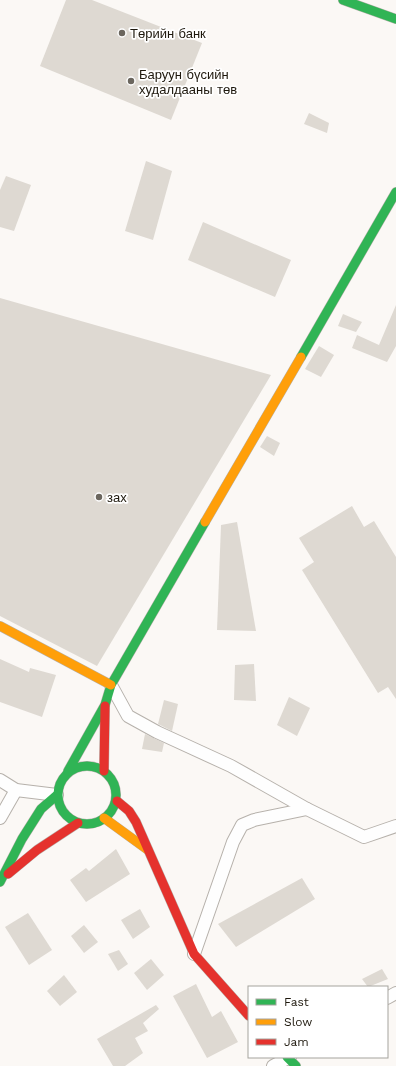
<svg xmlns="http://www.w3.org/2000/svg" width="396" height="1066" font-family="'Work Sans',sans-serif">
<rect width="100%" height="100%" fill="#fbf8f5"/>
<g fill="#ded9d2">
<polygon points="66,0 92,0 202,43 171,120 40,66"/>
<polygon points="309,113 329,123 327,133 304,124"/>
<polygon points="146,161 172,171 153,240 125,231"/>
<polygon points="6,176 31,185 14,231 0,227 0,190"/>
<polygon points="203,222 291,260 275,297 188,260"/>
<polygon points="0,298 271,375 97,666 0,616"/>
<polygon points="396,305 396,346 387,362 352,348 357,335 379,345"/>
<polygon points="343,314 362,322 356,332 338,326"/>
<polygon points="319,346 334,355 321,377 305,369"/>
<polygon points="267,436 280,443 274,456 260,447"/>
<polygon points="352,506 364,527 374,521 396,557 396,699 388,687 378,693 302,570 314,562 299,538"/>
<polygon points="237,522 256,631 217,630 221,525"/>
<polygon points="0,659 29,672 30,668 56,675 42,717 0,702"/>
<polygon points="254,664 256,701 234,700 235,665"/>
<polygon points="289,697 310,708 297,736 277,725"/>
<polygon points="164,700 178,704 172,731 158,724"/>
<polygon points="145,734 164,743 162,752 142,749"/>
<polygon points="116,849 130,874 86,902 70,880 86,868 89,871"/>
<polygon points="302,878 315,899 236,947 218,924"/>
<polygon points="140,909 150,927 133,939 121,920"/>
<polygon points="28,913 52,950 29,965 5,927"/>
<polygon points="84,925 98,942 84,953 71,936"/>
<polygon points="119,950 128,964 118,971 108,954"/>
<polygon points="151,959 164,975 147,990 134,973"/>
<polygon points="382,969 388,979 368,987 362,979"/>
<polygon points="64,975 77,992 60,1006 47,991"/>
<polygon points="196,984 212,1017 221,1011 238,1042 207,1058 173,996"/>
<polygon points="156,1005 159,1009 143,1023 148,1031 135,1038 143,1053 125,1066 113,1066 97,1039"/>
</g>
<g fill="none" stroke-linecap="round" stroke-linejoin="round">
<g stroke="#b6b1ab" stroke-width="14">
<g id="street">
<polyline points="111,685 128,716 157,732 231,766 307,809 364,837 396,826"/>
<polyline points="0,780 16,790 57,795"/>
<polyline points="0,818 16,790"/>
<polyline points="194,954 233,842 242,825 254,820 307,809"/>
<polyline points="387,998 396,993"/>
<polyline points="273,1066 290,1057"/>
</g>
</g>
<g stroke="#b6b1ab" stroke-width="10">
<g id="fast">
<polyline points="343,0 396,19"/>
<polyline points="301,357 396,192"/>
<circle cx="87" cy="795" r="29"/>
<polyline points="68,771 105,705 111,685 205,522"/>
<polyline points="0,882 22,839 41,809 57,795"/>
<polyline points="287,1057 296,1066"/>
</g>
</g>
<g stroke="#b6b1ab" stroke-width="10">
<g id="slow">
<polyline points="205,522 301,357"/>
<polyline points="0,626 111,685"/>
<polyline points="104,818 148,850"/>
</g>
</g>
<g stroke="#b6b1ab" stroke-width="10">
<g id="jam">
<polyline points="104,771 105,706"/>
<polyline points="117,801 129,811 136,822 194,954 249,1016"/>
<polyline points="8,874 37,850 78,823"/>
</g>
</g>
<use href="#street" stroke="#fefefe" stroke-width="12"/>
<use href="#fast" stroke="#30b455" stroke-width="9"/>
<use href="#slow" stroke="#ff9f0a" stroke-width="9"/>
<use href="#jam" stroke="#e5322d" stroke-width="9"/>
</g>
<g fill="#6b665e" stroke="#fff" stroke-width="1.5">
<circle cx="122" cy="33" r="4"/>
<circle cx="131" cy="81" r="4"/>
<circle cx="99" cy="497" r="4"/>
</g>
<g text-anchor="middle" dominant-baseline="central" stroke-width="3.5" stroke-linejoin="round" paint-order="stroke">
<g font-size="13" fill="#1e180d" stroke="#fff" text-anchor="start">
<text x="130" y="33">Төрийн банк</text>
<text x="139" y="74">Баруун бүсийн<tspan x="139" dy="15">худалдааны төв</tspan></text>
<text x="107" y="497">зах</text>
</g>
</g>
<rect x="248" y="986" width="140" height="72" fill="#ffffff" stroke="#a5a39e"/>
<rect x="256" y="999" width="20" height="6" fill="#30b455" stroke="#a5a39e"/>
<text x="284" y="1006" font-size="12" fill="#1e180d">Fast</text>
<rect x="256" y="1019" width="20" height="6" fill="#ff9f0a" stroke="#a5a39e"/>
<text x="284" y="1026" font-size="12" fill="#1e180d">Slow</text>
<rect x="256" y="1039" width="20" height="6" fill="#e5322d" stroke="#a5a39e"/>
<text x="284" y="1046" font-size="12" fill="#1e180d">Jam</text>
</svg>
